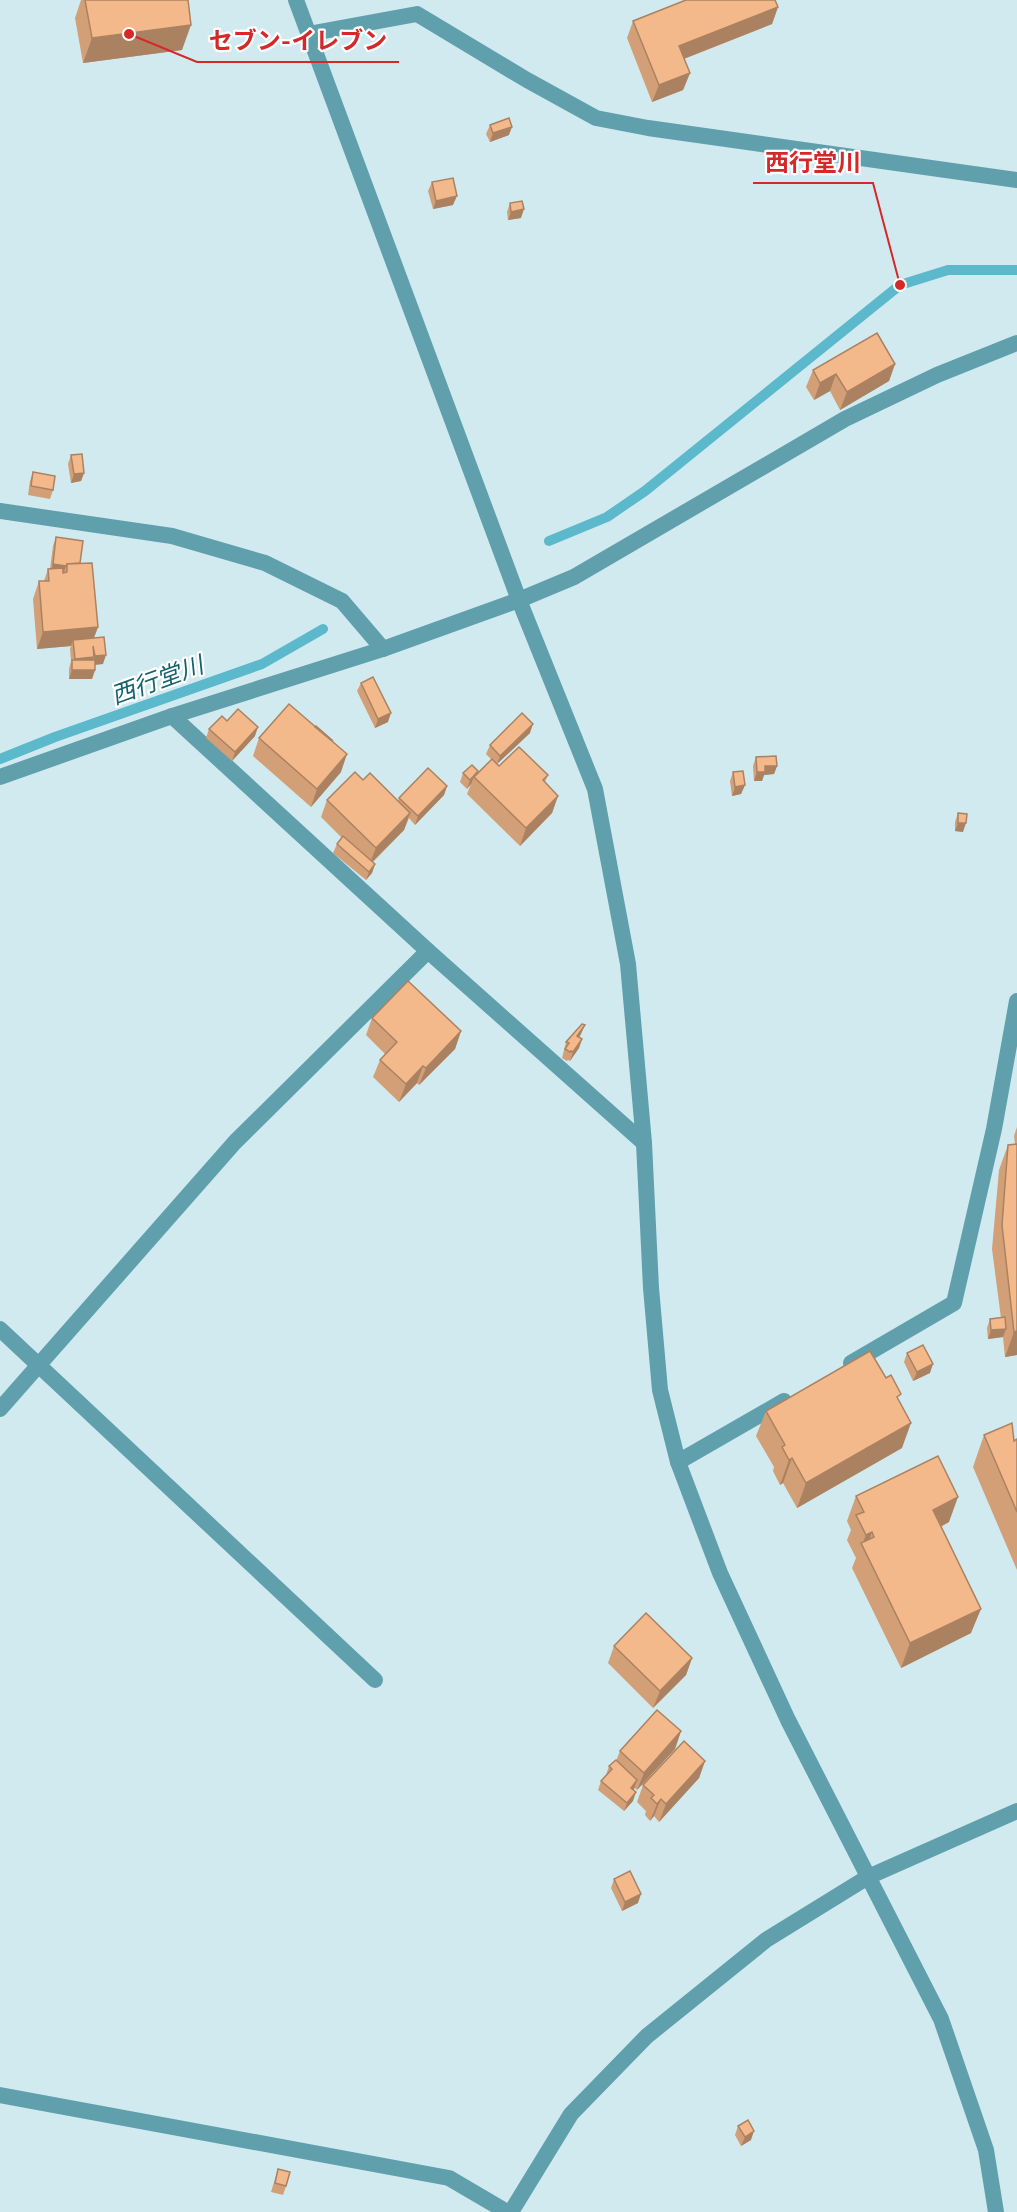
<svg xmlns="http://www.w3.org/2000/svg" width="1017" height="2212" font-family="'Space Grotesk','Noto Sans JP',sans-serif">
<rect width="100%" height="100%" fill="#d1eaf0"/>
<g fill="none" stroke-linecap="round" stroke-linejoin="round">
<g stroke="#5bb9cb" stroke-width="10">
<polyline points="549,541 607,517 645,491 900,285 948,270 1017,270"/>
<polyline points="0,759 55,737 262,664 323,629"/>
</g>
<g stroke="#60a0ad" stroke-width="16">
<polyline points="308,34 417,14 527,80 596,118 648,128 1017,180"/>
<polyline points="0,511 172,536 265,563 342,601 383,649"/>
<polyline points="172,716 428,951 644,1143"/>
<polyline points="0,777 172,716 383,649 519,600 574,577 845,419 937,375 1017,343"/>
<polyline points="0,1329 375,1680"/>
<polyline points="851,1363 954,1303 994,1129 1017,1001"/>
<polyline points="0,1409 235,1142 428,951"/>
<polyline points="678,1462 784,1401"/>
<polyline points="0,2095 449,2178 507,2212"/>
</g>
<g stroke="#60a0ad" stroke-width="16">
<polyline points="296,0 519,600 595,789 628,964 644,1143 651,1288 660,1390 678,1462 720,1573 788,1720 941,2019 986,2150 996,2212"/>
<polyline points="511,2212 571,2114 647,2036 766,1940 868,1877 1017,1811"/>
</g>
</g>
<g fill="#d29f77">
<polygon points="81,0 188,0 182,50 83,63 75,18"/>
<polygon points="778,7 772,24 684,59 690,73 683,90 652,102 627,38 633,21"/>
<polygon points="490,125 509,135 490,142 486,134"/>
<polygon points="432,182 453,205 433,209 428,191"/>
<polygon points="510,203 521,218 508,220 507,212"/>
<polygon points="895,364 889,381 840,410 830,391 814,400 806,387 813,370"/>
<polygon points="71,455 84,473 81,481 71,483 68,464"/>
<polygon points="33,472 53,490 50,499 28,495 30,481"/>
<polygon points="56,537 80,563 98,627 94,638 103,664 95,665 95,670 92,679 69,679 69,669 71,661 70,649 71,646 37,649 33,599 39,581 44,581 48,569 50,569 53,546"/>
<polygon points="361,683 388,722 375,728 357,691"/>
<polygon points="227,721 255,736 232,761 206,738 209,729"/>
<polygon points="530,733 497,764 499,766 548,775 545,782 558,796 552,813 520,846 467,794 471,784 467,789 460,782 463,773 478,771 477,773 493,761 486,754 490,745"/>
<polygon points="259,738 332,741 341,772 311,807 253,756"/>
<polygon points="756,757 777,766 774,774 764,775 762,781 754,781 753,766"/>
<polygon points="733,772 745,785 741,794 732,796 730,781"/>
<polygon points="363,780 398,801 399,798 447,786 444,795 415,825 409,818 404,830 373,862 375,864 372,873 366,880 333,853 337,844 342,838 321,817 327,800"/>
<polygon points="958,813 963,832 955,831 955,822"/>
<polygon points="372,1018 461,1031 455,1049 419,1085 417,1083 399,1102 373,1077 380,1060 385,1054 366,1035"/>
<polygon points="581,1034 579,1037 582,1039 579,1048 570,1061 568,1060 567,1061 562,1058 566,1042"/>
<polygon points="1017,1127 1017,1355 1005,1357 1003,1337 988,1339 987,1328 990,1319 1001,1318 992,1249 999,1170 1008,1145 1015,1144 1014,1136"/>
<polygon points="907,1353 930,1373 913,1381 904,1362"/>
<polygon points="899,1401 902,1448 797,1508 783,1483 780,1485 773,1471 774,1467 756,1436 766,1411"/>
<polygon points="984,1435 1014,1441 1017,1439 1017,1570 973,1467"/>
<polygon points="856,1496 949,1522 941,1527 971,1633 901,1668 852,1568 856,1558 847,1540 851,1530 847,1521"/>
<polygon points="614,1646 692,1658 686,1675 653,1708 608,1663"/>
<polygon points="681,1731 675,1749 637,1790 635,1788 633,1790 633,1801 624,1811 598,1790 601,1781 606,1775 609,1766 616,1761 620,1751"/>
<polygon points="705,1761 699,1778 659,1822 654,1816 650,1821 645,1815 646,1811 637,1802 643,1785"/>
<polygon points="614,1879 638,1903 622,1911 611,1888"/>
<polygon points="738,2126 751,2140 741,2146 735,2135"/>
<polygon points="278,2169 286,2186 283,2195 271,2192"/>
</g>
<g fill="#ab8261">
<polygon points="778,7 772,24 673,63 679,46"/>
<polygon points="191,25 182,50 83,63 92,38"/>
<polygon points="690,73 683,90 652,102 659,85"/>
<polygon points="512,127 509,135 490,142 493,133"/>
<polygon points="457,196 453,205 433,209 436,201"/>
<polygon points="524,209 521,218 508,220 511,212"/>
<polygon points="895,364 889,381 840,410 847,392"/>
<polygon points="836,374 830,391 814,400 820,383"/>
<polygon points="84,473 81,481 71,483 74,474"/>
<polygon points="53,564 66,566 63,575 50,573"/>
<polygon points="98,627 91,645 73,640 71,646 37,649 43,632"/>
<polygon points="106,655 103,664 92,665 95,656"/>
<polygon points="94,657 91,666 72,668 75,659"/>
<polygon points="72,670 95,670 92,679 69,679"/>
<polygon points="391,713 388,722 375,728 378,719"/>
<polygon points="533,724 530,733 497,764 500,756"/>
<polygon points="258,727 255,736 232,761 235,752"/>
<polygon points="347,754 341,772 311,807 317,789"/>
<polygon points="765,766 777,766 774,774 764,775 762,781 754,781 757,772"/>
<polygon points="478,771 475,779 474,777 471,784 467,789 470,780"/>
<polygon points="745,785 741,794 732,796 735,787"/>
<polygon points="447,786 444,795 415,825 418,816"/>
<polygon points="558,796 552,813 520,846 526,828"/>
<polygon points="410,813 404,830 369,865 376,848"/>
<polygon points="958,823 966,823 963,832 955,831"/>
<polygon points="375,864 372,873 366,880 369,872"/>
<polygon points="585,1025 581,1034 574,1045 577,1036"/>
<polygon points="461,1031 455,1049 419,1085 426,1068"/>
<polygon points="582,1039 579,1048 570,1061 573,1052"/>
<polygon points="423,1066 417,1083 399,1102 406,1084"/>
<polygon points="1006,1329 1003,1337 988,1339 991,1330"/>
<polygon points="1017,1331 1017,1355 1005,1357 1014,1332"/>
<polygon points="933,1364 930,1373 913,1381 917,1372"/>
<polygon points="911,1423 902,1448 797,1508 806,1483"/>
<polygon points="792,1458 783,1483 780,1485 789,1460"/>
<polygon points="958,1497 949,1522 923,1535 933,1510"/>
<polygon points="872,1532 865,1551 862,1545 866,1535"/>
<polygon points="981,1609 971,1633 901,1668 910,1643"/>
<polygon points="692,1658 686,1675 653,1708 660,1691"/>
<polygon points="681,1731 675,1749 637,1790 644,1773"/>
<polygon points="705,1761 699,1778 659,1822 666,1804"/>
<polygon points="637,1780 634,1789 628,1796 631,1788"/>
<polygon points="636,1792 633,1801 624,1811 627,1803"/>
<polygon points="661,1799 654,1816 650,1821 657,1804"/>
<polygon points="641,1894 638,1903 622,1911 625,1902"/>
<polygon points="754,2131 751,2140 741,2146 745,2137"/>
</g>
<g fill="#f4b98a" stroke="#ab8261" stroke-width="1.5">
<polygon points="85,0 188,0 191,25 92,38"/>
<polygon points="686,0 775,0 778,7 679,46 690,73 659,85 633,21"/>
<polygon points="509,118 512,127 493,133 490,125"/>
<polygon points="453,178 457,196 436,201 432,182"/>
<polygon points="522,201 524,209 511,212 510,203"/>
<polygon points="877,333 895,364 847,392 836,374 820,383 813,370"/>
<polygon points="82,454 84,473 74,474 71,455"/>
<polygon points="33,472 55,476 53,490 31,486"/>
<polygon points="56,537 83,541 80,563 67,564 66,566 53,564"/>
<polygon points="92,563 98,627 43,632 39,581 49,581 48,569 63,568 63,573 67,572 67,564"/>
<polygon points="104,637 106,655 95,656 93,646 94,657 75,659 73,640"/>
<rect x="72" y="660" width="23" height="10"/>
<polygon points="373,677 391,713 378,719 361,683"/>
<polygon points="289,704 347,754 317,789 259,738"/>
<polygon points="238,709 258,727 235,752 209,729 222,716 227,721"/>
<polygon points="522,713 533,724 500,756 490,745"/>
<polygon points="316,726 332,740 331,740 315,727"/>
<polygon points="519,747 548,775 543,780 558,796 526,828 474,777 492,759 499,766"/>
<polygon points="776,756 777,766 765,766 765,772 757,772 756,757"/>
<polygon points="472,765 478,771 470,780 463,773"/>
<polygon points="428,768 447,786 418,816 399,798"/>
<polygon points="743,771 745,785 735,787 733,772"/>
<polygon points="355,772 363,780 370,773 410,813 376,848 327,800"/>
<polygon points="958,813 967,814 966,823 958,823"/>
<polygon points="343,836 375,864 369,872 337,844"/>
<polygon points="408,981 461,1031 426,1068 423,1066 406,1084 380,1060 397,1042 372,1018"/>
<polygon points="582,1024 585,1025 577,1036 582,1039 573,1052 571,1051 570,1052 565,1049 569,1043 566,1042"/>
<polygon points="1017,1144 1017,1331 1014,1332 1002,1225 1008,1145"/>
<polygon points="1005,1317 1006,1329 991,1330 990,1319"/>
<polygon points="923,1345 933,1364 917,1372 907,1353"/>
<polygon points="870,1351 886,1378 891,1375 901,1394 897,1397 911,1423 806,1483 792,1458 789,1460 782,1447 785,1445 766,1411"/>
<polygon points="1012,1423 1014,1441 1017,1439 1017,1512 984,1435"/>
<polygon points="938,1456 958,1497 933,1510 981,1609 910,1643 861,1543 874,1537 872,1532 866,1535 856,1515 864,1512 856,1496"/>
<polygon points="646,1613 692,1658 660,1691 614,1646"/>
<polygon points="657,1710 681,1731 644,1773 620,1751"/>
<polygon points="684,1741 705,1761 666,1804 661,1799 657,1804 651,1798 654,1795 643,1785"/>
<polygon points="616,1760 637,1780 631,1788 636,1792 627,1803 601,1781 612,1769 609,1766"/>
<polygon points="630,1871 641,1894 625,1902 614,1879"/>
<polygon points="748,2120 754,2131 745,2137 738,2126"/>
<polygon points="278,2169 290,2172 286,2186 275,2183"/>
</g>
<g text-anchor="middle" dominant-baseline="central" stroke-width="4.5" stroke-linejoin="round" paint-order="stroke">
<g font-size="24" font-style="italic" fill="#15626f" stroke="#fff">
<text transform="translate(157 680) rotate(-20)">西行堂川</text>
</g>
</g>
<path fill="none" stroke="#d62828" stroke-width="2" d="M129 34L197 62H399M900 285L873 183H753"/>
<g fill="#d62828" stroke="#fff" stroke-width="2">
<circle cx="129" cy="34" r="6"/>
<circle cx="900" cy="285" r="6"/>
</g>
<g font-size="24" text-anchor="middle" font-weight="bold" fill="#d62828" stroke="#fff" stroke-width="4.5" stroke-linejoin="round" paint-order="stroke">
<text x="298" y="49">セブン-イレブン</text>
<text x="813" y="171">西行堂川</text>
</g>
</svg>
